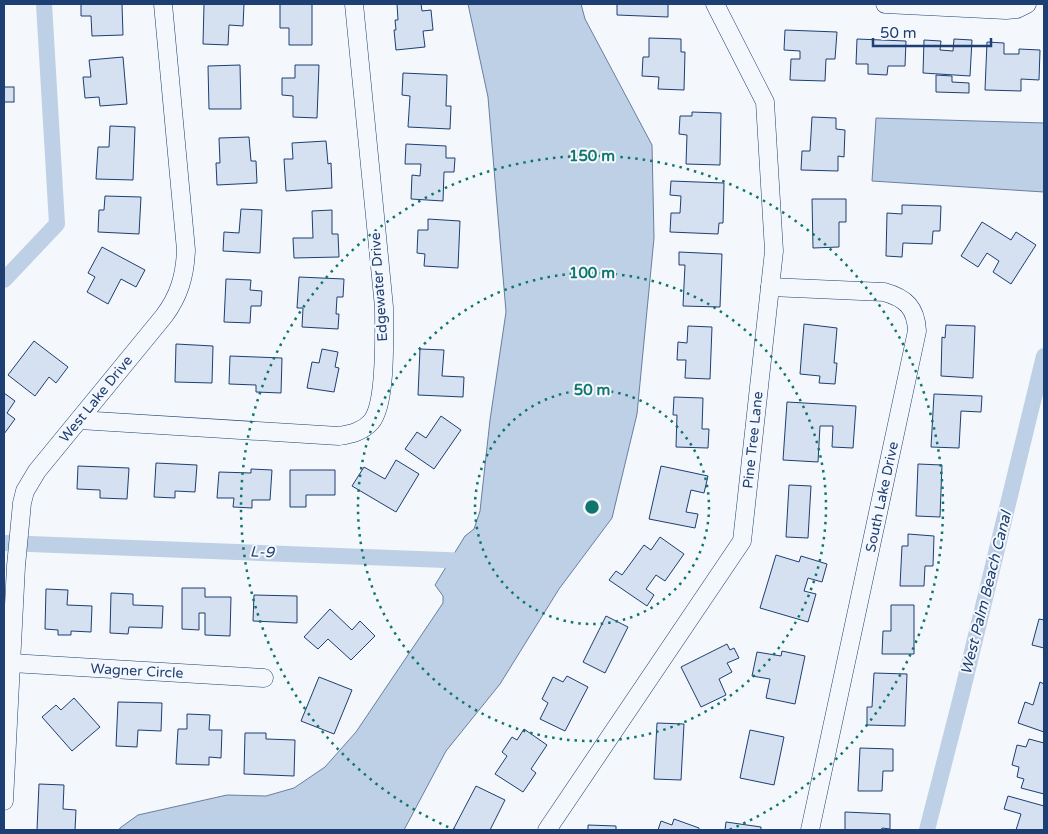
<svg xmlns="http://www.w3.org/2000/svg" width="1048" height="834" font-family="'Varela Round',sans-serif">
<rect width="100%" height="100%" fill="#f4f7fb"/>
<g fill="#bed0e5" stroke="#687fa3">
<polygon points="468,4 581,4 585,19 652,145 654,238 637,414 612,518 559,589 500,684 446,751 404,830 119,830 120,828 138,815 227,795 266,796 294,788 325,767 356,732 443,603 443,596 435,585 465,536 474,529 480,511 490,420 506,312 488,97"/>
<polygon points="876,118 1044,123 1044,192 872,181"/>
</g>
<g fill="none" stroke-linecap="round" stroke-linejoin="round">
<g stroke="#bed0e5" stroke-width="16">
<polyline points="4,280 57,224 44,4"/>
<polyline points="4,543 471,561"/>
<polyline points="927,830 961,697 1044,356"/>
</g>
</g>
<g fill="#d5e0f0" stroke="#1d3f73">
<polygon points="81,4 122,4 123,35 92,36 91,16 81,16"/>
<polygon points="204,4 244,4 243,26 229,25 228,45 203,44"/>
<polygon points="280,4 312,4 312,45 289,45 289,28 280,28"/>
<polygon points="397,4 421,4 422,11 431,10 433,30 423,31 425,47 396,50 394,30 396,30 395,20 398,20"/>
<polygon points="617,4 668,4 668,17 617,15"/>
<polygon points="785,30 837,32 835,59 826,59 825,81 790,80 791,59 800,59 800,51 784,50"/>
<polygon points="649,38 681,39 681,52 685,52 684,90 658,89 659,77 642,76 643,57 649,57"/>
<polygon points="857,39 906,41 905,66 888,66 887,75 868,74 868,64 856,64"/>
<polygon points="954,39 972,40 970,76 923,73 924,40 941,41 940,50 953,51"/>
<polygon points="987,42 1004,43 1004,54 1019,54 1019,49 1040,50 1039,80 1021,79 1021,91 985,90"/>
<polygon points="123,57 127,104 100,106 99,97 85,98 83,77 91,77 89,60"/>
<polygon points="240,65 241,109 209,109 208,66"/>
<polygon points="295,65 319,65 317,118 293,117 293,96 282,95 282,78 295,78"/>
<polygon points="403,73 447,75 446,106 451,106 450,129 408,127 410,96 402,95"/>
<polygon points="936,75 952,76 952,82 969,83 969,93 936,92"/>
<rect x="4" y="87" width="10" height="15"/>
<polygon points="692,112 721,113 720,165 686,164 687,135 679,134 680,116 692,116"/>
<polygon points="812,117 836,118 836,129 845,130 844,157 838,156 838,171 801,170 802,151 810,151"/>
<polygon points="110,126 135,127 133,180 96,179 98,147 109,147"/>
<polygon points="249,137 251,161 256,161 257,183 217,185 216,163 220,163 219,138"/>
<polygon points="326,141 328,164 331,163 332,188 286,191 284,159 293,159 292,143"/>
<polygon points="406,144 446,146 446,158 455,158 454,172 444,172 443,201 411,199 412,175 420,176 421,164 405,164"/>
<polygon points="671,181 724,183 723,223 719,223 718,234 670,232 671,213 680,213 681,196 670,195"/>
<polygon points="105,196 141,197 139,234 98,232 99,210 104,210"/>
<polygon points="812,199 846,199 846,222 839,222 839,247 813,248"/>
<polygon points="902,205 941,206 940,231 933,231 932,244 903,243 902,257 886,256 887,213 902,214"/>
<polygon points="241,209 262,210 260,253 223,251 224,232 239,233"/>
<polygon points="332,210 332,234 338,234 339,257 294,258 293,238 313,238 312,211"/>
<polygon points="428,219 460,221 458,268 424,266 425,254 417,253 418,230 428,230"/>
<polygon points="982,222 1011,240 1016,232 1036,245 1011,284 993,272 999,261 987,253 978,267 961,256"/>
<polygon points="102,247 145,270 136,287 121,279 108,304 87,292 95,277 88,273"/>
<polygon points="679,252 722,254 720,307 683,306 685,265 679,265"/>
<polygon points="299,277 344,279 343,297 337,297 336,314 339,314 338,329 302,327 303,308 297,308"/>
<polygon points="226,279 251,280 250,290 262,291 261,306 251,306 250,323 224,322"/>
<polygon points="804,324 837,328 834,363 837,363 835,384 819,383 820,376 800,374"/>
<polygon points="946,325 975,326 973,378 941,376 942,337 945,338"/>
<polygon points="688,326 712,327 710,379 685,378 686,360 677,360 678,342 687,343"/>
<polygon points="34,341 68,367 56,383 49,377 35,396 8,375"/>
<polygon points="176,344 213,346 212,383 175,382"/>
<polygon points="322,349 338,352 335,367 339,368 334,392 307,388 312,362 319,363"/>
<polygon points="420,349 444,350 442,376 464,377 463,397 418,395"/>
<polygon points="230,356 282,358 281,393 256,392 256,385 229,384"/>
<polygon points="4,393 15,401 7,413 15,419 4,434"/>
<polygon points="934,394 982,396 981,412 961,411 959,448 931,447"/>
<polygon points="674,397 703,398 702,429 709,429 708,448 676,447 677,415 673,415"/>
<polygon points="787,402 856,406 853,448 832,447 833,426 820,426 818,462 783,460"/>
<polygon points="441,416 461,430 434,469 405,449 417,432 426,438"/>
<polygon points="396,460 419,474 396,512 352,486 364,467 385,479"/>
<polygon points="156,463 197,465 195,492 175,491 175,498 154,497"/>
<polygon points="918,464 942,465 940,517 916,516"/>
<polygon points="78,466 129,468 127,499 100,498 100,490 77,489"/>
<polygon points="661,466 708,476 704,493 691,490 686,512 698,514 695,528 649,519"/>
<polygon points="251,469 272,470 270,500 252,500 252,508 233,507 234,498 217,498 219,472 251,473"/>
<polygon points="290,470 335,470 335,495 306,495 306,507 290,507"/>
<polygon points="789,485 811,486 808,538 786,537"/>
<polygon points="908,534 934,536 933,566 925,566 924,586 900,586 902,546 908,546"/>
<polygon points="660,537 684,554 665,581 656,575 646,589 654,595 647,606 609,580 616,571 622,575 644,545 651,550"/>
<polygon points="776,555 799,562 801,556 827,564 822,582 808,578 804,591 816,594 808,622 760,608"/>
<polygon points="182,588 205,588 205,597 231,597 230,636 205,635 205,613 199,613 199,630 182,629"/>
<polygon points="46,589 68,590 67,605 92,606 91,632 71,631 71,635 58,635 58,630 45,629"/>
<polygon points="111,593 133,594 133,605 163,606 162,628 129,627 128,634 110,633"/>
<polygon points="254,595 297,596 297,623 253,621"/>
<polygon points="891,605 914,605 914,654 882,654 883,631 891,631"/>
<polygon points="330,609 352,630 360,621 375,636 351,660 328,639 318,649 304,637"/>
<polygon points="606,616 628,627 605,673 583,662"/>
<polygon points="1039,619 1044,620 1044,648 1032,645"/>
<polygon points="727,644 730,650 734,648 739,658 727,663 732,672 719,679 726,695 701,707 681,667"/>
<polygon points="782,651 805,656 795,704 766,698 770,679 752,676 757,652 781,656"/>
<polygon points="874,673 907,674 905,726 867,725 867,707 872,707"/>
<polygon points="567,676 588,687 565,731 540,719 548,703 542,699 553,677 563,682"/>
<polygon points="319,677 352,690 334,734 301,721"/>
<polygon points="1040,682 1044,684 1044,732 1018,723 1025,702 1033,705"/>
<polygon points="74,698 100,727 72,751 42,717 56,705 61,710"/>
<polygon points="118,702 162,703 161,731 138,730 137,747 116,746"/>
<polygon points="187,714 210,715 209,730 222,730 221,758 209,757 209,765 176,764 178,729 187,729"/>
<polygon points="657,723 684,724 681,780 654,779"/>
<polygon points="524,729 547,745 531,769 536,773 523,792 495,774 507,756 502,752 512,737 517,740"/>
<polygon points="750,730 784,737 774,785 740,778"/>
<polygon points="245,733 266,733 266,739 295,740 294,776 244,774"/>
<polygon points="1029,739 1044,743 1044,794 1021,788 1024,779 1017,777 1019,767 1012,765 1017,745 1026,747"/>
<polygon points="860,748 893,749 893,771 883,771 882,791 858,791"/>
<polygon points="39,784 64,785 63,809 76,810 75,830 37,830"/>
<polygon points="476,786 505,800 490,830 453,830"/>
<polygon points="1008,796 1044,806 1044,830 1016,830 1021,814 1004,809"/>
<polygon points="845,812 890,814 890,829 882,828 881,830 845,830"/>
<polygon points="674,819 699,828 699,830 658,830 661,821 672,825"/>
<polygon points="726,822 761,827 761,830 725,830"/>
<polygon points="588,825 616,826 616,830 588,830"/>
</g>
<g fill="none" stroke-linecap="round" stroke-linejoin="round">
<g stroke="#1d3f73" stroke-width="19">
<g id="minor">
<polyline points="885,4 1006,10 1017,9 1027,4"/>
<path d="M 770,287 L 884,292 C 906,298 916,308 917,331 L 810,830"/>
<path d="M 79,420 L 339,436 C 351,434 362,432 371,422 C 387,404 384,332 384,307 L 354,4"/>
<polyline points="11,663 264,678"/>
<path d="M 4,801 L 16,566 L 22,503 L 25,491 L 37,471 L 164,316 C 179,296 185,276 186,250 L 163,4"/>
<polyline points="547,830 742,541 774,251 765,102 715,4"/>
</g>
</g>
<use href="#minor" stroke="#f4f7fb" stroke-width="18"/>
</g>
<g fill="none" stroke="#0f766e" stroke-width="2.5" stroke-dasharray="2.5 5">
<circle cx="592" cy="507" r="117"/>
<circle cx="592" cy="507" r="234"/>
<path d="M455 830A351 351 0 1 1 729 830"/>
</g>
<g text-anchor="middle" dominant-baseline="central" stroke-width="4" stroke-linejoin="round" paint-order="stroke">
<g font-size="14" fill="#1d3f73" stroke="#f4f7fb">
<text transform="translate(379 287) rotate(-94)">Edgewater Drive</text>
<text transform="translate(96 399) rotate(-51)">West Lake Drive</text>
<text transform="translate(753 440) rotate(-84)">Pine Tree Lane</text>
<text transform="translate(882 497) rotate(-78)">South Lake Drive</text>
<text transform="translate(137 671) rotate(3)">Wagner Circle</text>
</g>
<g font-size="15" font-style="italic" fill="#1d3f73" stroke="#f4f7fb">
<text transform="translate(262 552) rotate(2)">L-9</text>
<text transform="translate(986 593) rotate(-76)">West Palm Beach Canal</text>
</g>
</g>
<circle cx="592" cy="507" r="8" fill="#0f766e" stroke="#f4f7fb" stroke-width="2.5"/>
<g font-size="15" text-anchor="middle" font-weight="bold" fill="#0f766e" stroke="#f4f7fb" stroke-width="4" stroke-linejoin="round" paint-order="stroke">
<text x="592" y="161">150 m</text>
<text x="592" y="278">100 m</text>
<text x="592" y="395">50 m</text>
</g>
<rect width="1048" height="834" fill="none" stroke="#1d3f73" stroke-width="10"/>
<path d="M873 38v8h118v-8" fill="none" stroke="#1d3f73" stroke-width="2.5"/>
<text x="880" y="38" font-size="15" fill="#1d3f73" stroke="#f4f7fb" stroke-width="4" paint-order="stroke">50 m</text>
</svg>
